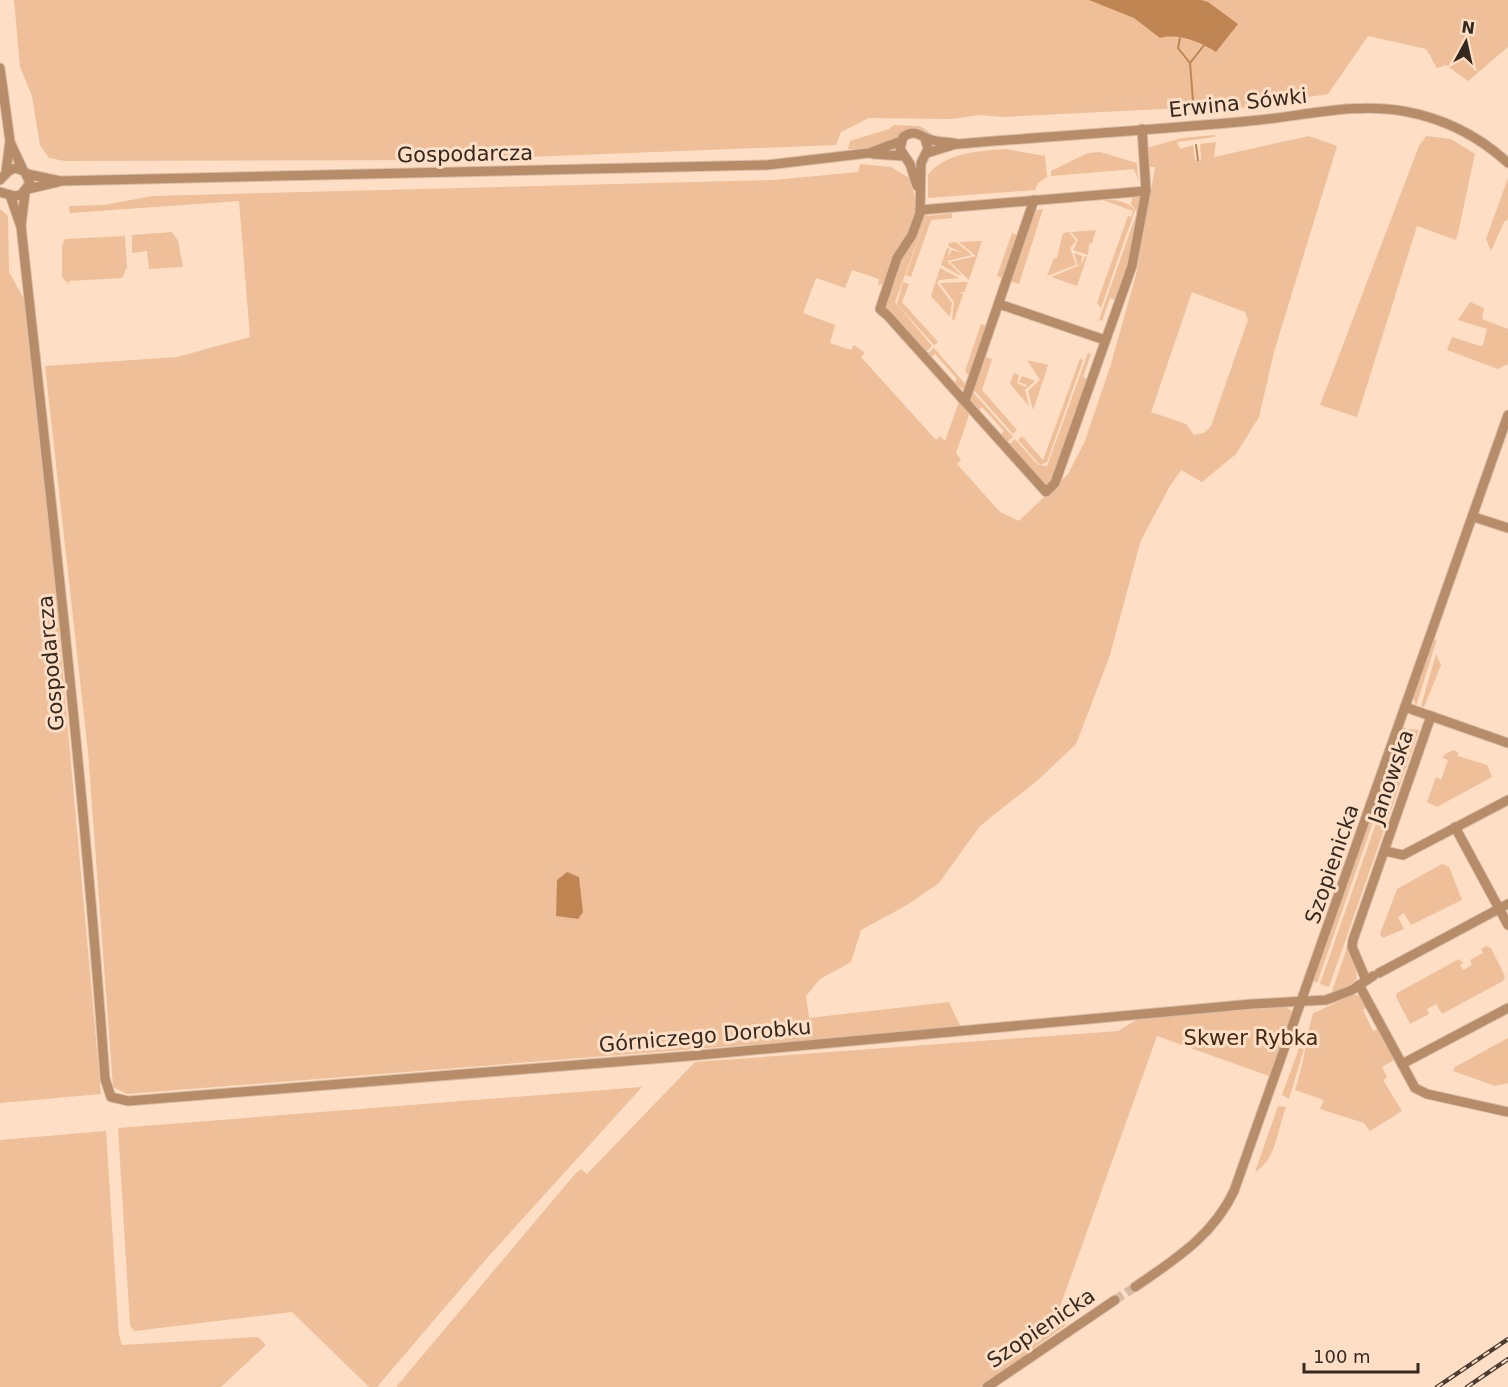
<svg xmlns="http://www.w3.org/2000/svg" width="1508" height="1387" font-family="'DejaVu Sans',sans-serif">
<rect width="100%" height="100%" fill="#fedfc6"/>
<g fill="#eebf98" fill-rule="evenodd">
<polygon points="14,0 1508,0 1508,47 1468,81 1446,65 1437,68 1426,49 1368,36 1328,94 1229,110 1183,108 1003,117 980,115 951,119 869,118 841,132 836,145 452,160 65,161 49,158 40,145 32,96 20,67"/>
<polygon points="894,125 920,126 936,137 923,132 862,150 848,149 850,141 889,129"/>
<path d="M 1215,135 L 1215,137 L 1177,142 L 1180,149 L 1193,145 L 1195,160 L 1201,160 L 1200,144 L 1216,142 L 1214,157 L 1309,136 L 1337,146 L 1274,352 L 1259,417 L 1236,454 L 1202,482 L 1181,470 L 1170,486 L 1141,540 L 1109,658 L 1076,744 L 1038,780 L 980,826 L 939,883 L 907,905 L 861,930 L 851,962 L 820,979 L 806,996 L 809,1018 L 949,1002 L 961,1028 L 127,1094 L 113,1087 L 88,752 L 45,366 L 177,357 L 250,337 L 239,201 L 70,213 L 69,206 L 104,205 L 152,196 L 773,180 L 858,172 L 860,164 L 891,167 L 911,179 L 917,210 L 907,236 L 894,255 L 884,284 L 878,285 L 879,279 L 852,270 L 845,288 L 816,278 L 803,313 L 835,325 L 830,343 L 851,350 L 854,345 L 865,353 L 861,357 L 936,440 L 940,436 L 945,441 L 959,402 L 969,415 L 956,453 L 961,460 L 957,464 L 1000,512 L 1019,521 L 1068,474 L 1085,441 L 1111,364 L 1137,271 L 1155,167 L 1149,167 L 1147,148 L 1182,138 ZM 1192,292 L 1245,312 L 1248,320 L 1211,426 L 1204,433 L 1194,435 L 1186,424 L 1151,412 ZM 566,872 L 579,877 L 578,919 L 556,916 Z"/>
<polygon points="1426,136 1451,139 1475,154 1458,233 1456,240 1417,226 1357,417 1320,405 1419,146"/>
<path d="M 1005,149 L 1045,156 L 1047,177 L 1038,183 L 1035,190 L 928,198 L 928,175 C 944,153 979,151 1005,149 Z"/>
<polygon points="1100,152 1137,163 1138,180 1134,169 1051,176 1051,171 1088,153"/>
<polygon points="1508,178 1508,219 1504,222 1491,251 1486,239"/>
<polygon points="1136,194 1142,198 1128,266 1116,300 1110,298 1102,321 1099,320 1137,212 1131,204 1133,195"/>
<path d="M 1103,200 C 1114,199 1129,202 1135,210 L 1101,308 L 1097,303 L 1128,216 L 1131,217 L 1133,211 Z"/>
<polygon points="0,209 8,216 9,272 24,299 53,565 101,1094 0,1103"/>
<polygon points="1043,209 1019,284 1010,281 1035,210"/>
<polygon points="925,213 928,213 895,302 932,346 926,352 885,307 900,258"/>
<polygon points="952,213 952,218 931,220 911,277 906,275 927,216"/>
<polygon points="1096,230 1092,243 1089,244 1088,255 1073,250 1078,240 1071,232"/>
<polygon points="172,232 178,241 183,267 149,269 147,251 132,253 132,235"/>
<polygon points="1069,232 1076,241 1070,248 1076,265 1047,276 1054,258 1057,258 1063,233"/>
<polygon points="1012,233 1021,236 1005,279 997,276"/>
<polygon points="125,236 127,267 122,278 69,281 69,284 62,277 62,246 65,239"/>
<polygon points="982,241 969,280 950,262 976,256 959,242"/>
<polygon points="956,242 972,255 947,261 963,277 941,265 947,248 950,249 947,258 952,250 963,253 948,246 949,243"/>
<polygon points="1074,253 1082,256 1081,266 1085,256 1087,257 1077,286 1051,277 1078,266"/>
<polygon points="940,268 959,278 939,280 937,283 952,303 950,317 931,296"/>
<polygon points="903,282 909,284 902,302 938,342 934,345 897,304"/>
<polygon points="968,282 964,292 960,292 963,294 954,321 952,319 954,302 940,283"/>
<polygon points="1470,302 1484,308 1482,319 1508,329 1508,364 1498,369 1447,350 1452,337 1480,346 1483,345 1487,329 1458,320"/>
<polygon points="981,324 989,326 971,378 965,371"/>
<polygon points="934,348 967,386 963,389 953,383 957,379 935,354 930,358 927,354"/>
<polygon points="1088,353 1091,354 1083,377 1088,379 1050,483 1045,484 1008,445 1015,439 1038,465 1047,466"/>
<polygon points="983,356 992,359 982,390 1017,430 1013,434 972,388"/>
<polygon points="1080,359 1083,360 1047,462 1040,465 1018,440 1022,436 1043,460"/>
<polygon points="1027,360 1049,365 1046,368 1047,369 1033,410 1028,391 1040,380"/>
<polygon points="1014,373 1019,375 1017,383 1025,387 1027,385 1019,382 1022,376 1035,381 1025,390 1029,406 1010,384"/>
<polygon points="971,390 1013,437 1006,443 1000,436 1004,431 982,407 977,411 970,403"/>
<polygon points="1437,639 1416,706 1413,696 1433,641"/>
<polygon points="1436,654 1441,665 1424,707 1421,706"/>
<polygon points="1403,727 1406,728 1389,771 1387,782 1317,983 1313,981"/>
<polygon points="1409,729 1419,730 1329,987 1320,984 1390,783 1392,772"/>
<polygon points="1453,750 1458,752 1458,756 1487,765 1492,777 1437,807 1427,802 1436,777 1441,780 1448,760 1443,758 1444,755"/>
<polygon points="1381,849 1350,941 1357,978 1351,986 1331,994"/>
<polygon points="1442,864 1449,867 1462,900 1411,925 1404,913 1398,917 1404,929 1383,938 1380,934 1397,889"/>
<polygon points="1486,946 1491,948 1505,976 1503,981 1442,1014 1436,1004 1427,1009 1429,1014 1410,1024 1396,997 1397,993 1459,959 1463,963 1460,965 1463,970 1472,965 1470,960 1483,953 1481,949"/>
<path d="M 1355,995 L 1359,996 L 1367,1007 L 1363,1010 L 1373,1031 L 1378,1029 L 1394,1060 L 1382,1067 L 1387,1077 L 1383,1080 L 1402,1111 L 1370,1131 L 1364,1123 L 1320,1109 L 1324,1100 L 1295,1090 C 1304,1064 1306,1038 1313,1013 C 1328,1008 1340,998 1355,995 Z"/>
<polygon points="1281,1005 1291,1010 1291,1019 1269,1076 1157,1036 1056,1318 1066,1325 980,1387 396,1387 575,1174 581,1169 587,1174 695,1062 1118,1031 1138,1019"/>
<polygon points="1508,1038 1508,1083 1495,1086 1453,1071 1455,1067"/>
<polygon points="1299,1048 1304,1049 1289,1099 1282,1095"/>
<polygon points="642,1087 487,1258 377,1387 369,1387 292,1312 135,1331 130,1326 118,1128"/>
<path d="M 1278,1106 L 1286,1107 C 1277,1130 1277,1159 1255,1172 Z"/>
<polygon points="106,1131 119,1335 122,1345 258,1337 266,1345 221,1387 0,1387 0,1140"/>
</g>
<g fill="#bf8653">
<path d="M 1089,0 L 1201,0 L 1208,2 L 1238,24 L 1216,52 C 1201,42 1178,33 1160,38 L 1134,18 Z"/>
<polygon points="567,872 579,877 583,912 578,919 556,916 557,880"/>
</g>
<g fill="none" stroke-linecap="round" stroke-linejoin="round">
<g stroke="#bf8653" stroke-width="2">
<polyline points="1180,38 1178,48 1190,63 1194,114"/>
<polyline points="1190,63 1205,44"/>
<polyline points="1196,145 1198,160"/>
</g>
<polyline stroke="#d6baa5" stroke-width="9" stroke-dasharray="9 4.5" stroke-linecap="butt" points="1115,1300 1135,1287"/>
<g stroke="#dabea8" stroke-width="11">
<g id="minor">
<polyline points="0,68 10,141 6,172"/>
<polyline points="925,138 928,149 921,163 920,213 912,235 897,258 880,309 888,316 1046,492 1055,483 1132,266 1146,191 1142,129"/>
<polyline points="11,144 23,170"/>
<polyline points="927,153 956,144"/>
<polyline points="873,154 903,156"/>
<polyline points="27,174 60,181 767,165 869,153 901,141"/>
<path d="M 0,180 C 8,171 13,164 25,172 L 30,183 L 21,195 L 14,196 L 0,192"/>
<path d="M 917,186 L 910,164 L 900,149 L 903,137 C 916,128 920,137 932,140 C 940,142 949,142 958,144 C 1055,136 1152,130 1249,121 C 1300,117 1352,102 1403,111 C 1442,118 1479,136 1508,163"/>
<polyline points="28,189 58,182"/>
<path d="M 25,193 L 21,226 C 52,510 85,794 105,1079 L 111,1097 L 128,1101 L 689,1056 L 1252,1004 L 1326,1000 L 1352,990 L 1373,976"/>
<polyline points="10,195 20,224"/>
<polyline points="920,210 1146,191"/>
<polyline points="999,304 1105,340"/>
<polyline points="965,401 1034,200"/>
<polyline points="1474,517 1508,528"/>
<polyline points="1405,707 1508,743"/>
<polyline points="1455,827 1508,925"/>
<polyline points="1385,851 1403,855 1508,800"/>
<polyline points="1379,973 1508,904"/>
<polyline points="1366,980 1352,947 1353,940 1431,716"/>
<polyline points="1359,985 1415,1088 1427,1094 1508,1112"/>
<polyline points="1402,1064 1508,1008"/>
<path d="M 1135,1287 C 1174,1260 1213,1236 1234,1191 L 1508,415"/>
<polyline points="987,1387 1115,1300"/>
</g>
</g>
<use href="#minor" stroke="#b68c69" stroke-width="9"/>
<g stroke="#4c3d32" stroke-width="4.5">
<g id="rail">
<polyline points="1437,1387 1508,1339"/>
<polyline points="1467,1387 1508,1359"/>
</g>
</g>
<use href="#rail" stroke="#fedfc6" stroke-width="2" stroke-dasharray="7" stroke-linecap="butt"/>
</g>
<g text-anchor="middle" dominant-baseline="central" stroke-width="6" stroke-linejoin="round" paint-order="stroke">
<g font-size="21" fill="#34281f" stroke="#fedfc6">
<text transform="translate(1238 103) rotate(-6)">Erwina Sówki</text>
<text transform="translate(465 154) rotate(-1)">Gospodarcza</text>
<text transform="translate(51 663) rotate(-95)">Gospodarcza</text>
<text transform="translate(1391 777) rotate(-71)">Janowska</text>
<text transform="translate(1332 864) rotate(-71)">Szopienicka</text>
<text transform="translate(705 1036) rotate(-5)">Górniczego Dorobku</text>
<text transform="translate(1041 1328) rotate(-34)">Szopienicka</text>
</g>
<g font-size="21" fill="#412912" stroke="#fedfc6">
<text x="1251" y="1038">Skwer Rybka</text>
</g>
</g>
<g transform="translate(1466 42) rotate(8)" stroke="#fedfc6" stroke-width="4.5" paint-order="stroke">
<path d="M0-4.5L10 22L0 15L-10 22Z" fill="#34281f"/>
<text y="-9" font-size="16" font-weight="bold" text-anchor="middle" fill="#34281f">N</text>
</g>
<path d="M1304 1363v9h114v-9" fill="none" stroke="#34281f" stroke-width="3"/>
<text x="1313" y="1363" font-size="18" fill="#34281f" stroke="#fedfc6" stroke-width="4.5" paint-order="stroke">100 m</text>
</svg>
